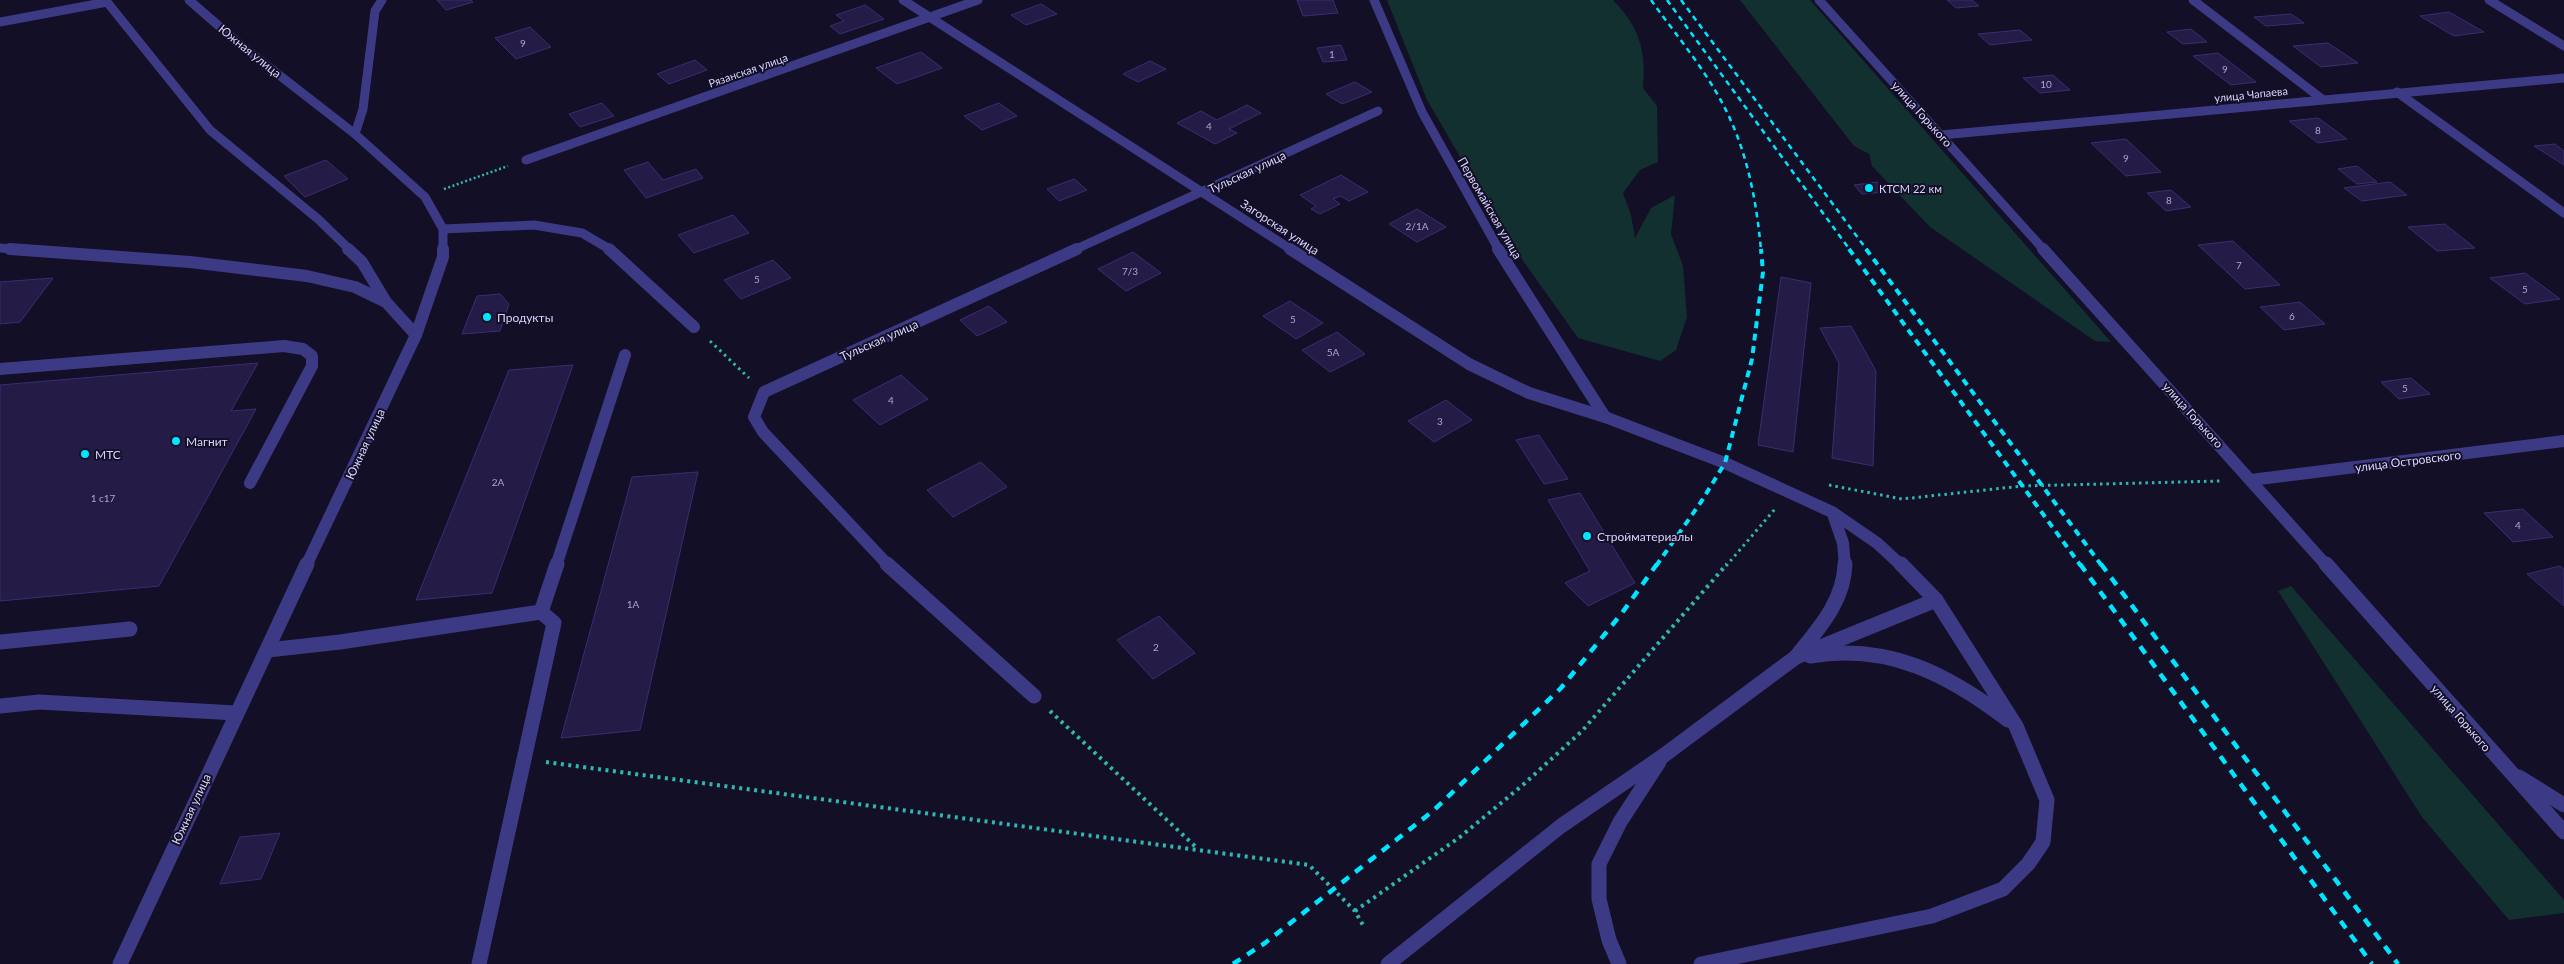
<svg xmlns="http://www.w3.org/2000/svg" width="2564" height="964" font-family="Lato,sans-serif">
<rect width="100%" height="100%" fill="#130f26"/>
<g fill="#12302f">
<path d="M 1387,0 L 1613,0 C 1640,28 1646,50 1643,88 L 1657,106 L 1658,162 L 1640,170 L 1623,193 L 1631,215 L 1635,238 L 1651,208 L 1675,195 L 1671,234 L 1683,266 L 1687,317 L 1676,350 L 1660,361 L 1578,338 L 1509,241 L 1427,100 Z"/>
<polygon points="1740,0 1810,0 2111,342 2095,341 1930,227 1872,166 1869,154 1854,146"/>
<polygon points="2291,586 2564,900 2564,913 2509,920 2422,817 2278,591"/>
</g>
<g fill="#241b47" stroke="#3b2d73">
<polygon points="437,0 471,0 473,2 446,10"/>
<polygon points="1297,0 1333,0 1338,13 1303,16"/>
<polygon points="1947,0 1972,0 1979,6 1956,8"/>
<polygon points="1041,4 1057,14 1026,25 1011,15"/>
<polygon points="865,5 884,19 840,34 830,26 844,21 836,15"/>
<polygon points="2449,12 2484,32 2454,36 2420,16"/>
<polygon points="2291,14 2304,23 2266,26 2254,17"/>
<polygon points="530,27 551,47 516,59 495,38"/>
<polygon points="2191,29 2207,42 2183,44 2167,32"/>
<polygon points="2020,30 2032,40 1990,45 1978,34"/>
<polygon points="2328,43 2358,63 2321,67 2293,46"/>
<polygon points="1341,45 1347,60 1323,62 1317,48"/>
<polygon points="921,52 942,68 897,84 876,68"/>
<polygon points="2218,53 2256,82 2231,85 2193,56"/>
<polygon points="695,60 707,70 669,84 657,74"/>
<polygon points="1150,61 1166,69 1138,82 1123,74"/>
<polygon points="2053,75 2070,90 2040,93 2023,78"/>
<polygon points="1355,82 1372,92 1342,104 1326,94"/>
<polygon points="602,103 614,116 580,127 569,114"/>
<polygon points="999,103 1017,116 982,130 964,116"/>
<polygon points="1247,105 1261,113 1229,129 1237,133 1215,144 1177,123 1201,111 1217,120"/>
<polygon points="2318,118 2347,139 2318,143 2289,121"/>
<polygon points="2126,139 2161,172 2126,176 2091,143"/>
<polygon points="2555,144 2564,151 2564,165 2534,146"/>
<polygon points="326,160 348,179 305,197 284,176"/>
<polygon points="648,162 663,180 696,169 703,178 646,198 624,170"/>
<polygon points="2357,166 2377,182 2357,184 2338,169"/>
<polygon points="1341,175 1368,192 1349,201 1340,196 1333,199 1340,204 1320,214 1311,209 1316,206 1300,195"/>
<polygon points="1074,179 1087,190 1059,201 1047,189"/>
<polygon points="1877,182 1885,192 1862,194 1854,185"/>
<polygon points="2390,182 2407,195 2362,201 2344,188"/>
<polygon points="2171,190 2191,207 2166,211 2147,193"/>
<polygon points="1417,209 1446,227 1417,242 1389,224"/>
<polygon points="733,215 749,233 694,253 678,235"/>
<polygon points="2445,224 2475,248 2437,251 2408,227"/>
<polygon points="2233,241 2280,285 2245,289 2198,245"/>
<polygon points="1133,252 1161,273 1126,291 1098,269"/>
<polygon points="773,260 791,278 741,299 724,280"/>
<polygon points="2525,273 2560,299 2525,304 2490,278"/>
<polygon points="1781,277 1811,283 1793,452 1758,445"/>
<polygon points="53,278 20,322 0,324 0,282"/>
<polygon points="500,294 509,304 500,331 462,334 477,296"/>
<polygon points="1290,301 1323,323 1296,339 1263,316"/>
<polygon points="2300,302 2325,324 2284,330 2260,307"/>
<polygon points="989,306 1007,322 977,336 960,320"/>
<polygon points="1851,326 1876,371 1873,466 1832,458 1839,363 1820,328"/>
<polygon points="1337,332 1365,354 1330,372 1302,350"/>
<polygon points="258,363 231,411 256,409 159,586 0,601 0,385"/>
<polygon points="573,365 492,593 416,600 509,370"/>
<polygon points="901,375 928,399 880,425 853,400"/>
<polygon points="2411,378 2430,394 2399,399 2381,382"/>
<polygon points="1446,400 1472,420 1434,442 1408,421"/>
<polygon points="1539,435 1568,479 1544,484 1516,440"/>
<polygon points="981,462 1007,487 953,517 927,490"/>
<polygon points="698,472 640,730 561,738 632,477"/>
<polygon points="1580,493 1635,583 1588,606 1565,583 1590,571 1548,500"/>
<polygon points="2523,509 2553,537 2513,542 2484,513"/>
<polygon points="2560,566 2564,569 2564,606 2527,574"/>
<polygon points="1159,616 1195,653 1153,679 1117,640"/>
<polygon points="280,833 261,879 220,884 240,837"/>
</g>
<g fill="none" stroke-linecap="round" stroke-linejoin="round">
<polyline stroke="#2fb8b0" stroke-width="2.5" stroke-dasharray="2 2.5" stroke-linecap="butt" points="444,189 508,166"/>
<g stroke="#2fb8b0" stroke-width="3" stroke-dasharray="2.5 4" stroke-linecap="butt">
<polyline points="710,341 749,378"/>
<polyline points="1829,485 1902,499 2022,486 2221,481"/>
<polyline points="1726,566 1775,509"/>
</g>
<g stroke="#2fb8b0" stroke-width="4" stroke-dasharray="3 4.5" stroke-linecap="butt">
<polyline points="1050,711 1197,848"/>
<polyline points="546,762 1309,865 1355,911 1364,927"/>
<polyline points="1355,911 1460,837 1524,784 1582,731 1727,564"/>
</g>
<g stroke="#3d3a85" stroke-width="9">
<polyline points="189,0 243,47 355,134 425,197 443,229 443,250"/>
<polyline points="903,0 1292,250"/>
<polyline points="1374,0 1422,112 1499,250"/>
<polyline points="1819,0 2044,250"/>
<polyline points="2193,0 2322,99"/>
<polyline points="2489,0 2564,46"/>
<polyline points="0,22 107,2 210,130 318,219 350,250"/>
<polyline points="2397,92 2564,213"/>
<polyline points="355,134 363,109 375,11 382,0"/>
<polyline points="1941,135 2564,78"/>
<polyline points="526,160 978,0"/>
<polyline points="443,229 534,225 582,233 611,250"/>
<polyline points="0,248 27,250"/>
<polyline points="1074,250 1378,111"/>
</g>
<g stroke="#3d3a85" stroke-width="12">
<polyline points="10,249 190,262 307,276 355,287 386,302 416,335"/>
<polyline points="348,249 362,262 386,302"/>
<polyline points="609,249 694,327"/>
<polyline points="1290,249 1469,364 1529,393 1605,417 1725,463 1832,512 1877,543 1902,566"/>
<polyline points="1498,249 1605,417"/>
<polyline points="2043,249 2327,566"/>
<polyline points="0,369 284,346 303,349 312,356 312,366 250,483"/>
<polyline points="2251,480 2564,441"/>
<polyline points="1833,514 1843,543 1845,566"/>
<polyline points="306,566 416,335 443,257 443,249"/>
<polyline points="556,566 625,355"/>
<polyline points="889,566 763,432 754,417 764,392 1077,249"/>
</g>
<g stroke="#3d3a85" stroke-width="15">
<polyline points="887,564 1034,696"/>
<polyline points="2326,564 2564,832"/>
<polyline points="0,642 130,629"/>
<polyline points="268,650 340,642 541,612 557,564"/>
<path d="M 1810,656 C 1888,643 1948,674 2008,720"/>
<path d="M 1796,657 C 1818,629 1844,602 1845,564"/>
<polyline points="0,706 39,702 236,713"/>
<polyline points="2519,777 2564,805"/>
<polyline points="120,964 307,564"/>
<polyline points="479,964 554,623 541,612"/>
<polyline points="1388,964 1561,826 1663,756 1796,657 1936,600"/>
<polyline points="1619,964 1609,940 1599,899 1599,864 1620,822 1659,762"/>
<polyline points="1701,964 1932,916 2003,889 2028,864 2043,842 2047,800 2016,726 1936,600 1901,564"/>
</g>
<g stroke="#00e5ff" stroke-width="2.5" stroke-dasharray="5.5 4.5" stroke-linecap="butt">
<path d="M 1651,0 C 1678,38 1712,77 1731,121 C 1749,161 1757,206 1761,250"/>
<polyline points="1667,0 1850,250"/>
<polyline points="1681,0 1867,250"/>
</g>
<g stroke="#00e5ff" stroke-width="4" stroke-dasharray="7 5.5" stroke-linecap="butt">
<polyline points="1849,249 2081,566"/>
<polyline points="1866,249 2102,566"/>
<polyline points="1656,566 1701,502 1725,463 1752,359 1763,272 1761,249"/>
</g>
<g stroke="#00e5ff" stroke-width="4.5" stroke-dasharray="9 8" stroke-linecap="butt">
<polyline points="2080,564 2372,964"/>
<polyline points="2101,564 2398,964"/>
<polyline points="1233,964 1265,943 1433,811 1561,688 1622,613 1657,564"/>
</g>
</g>
<g fill="#00e5ff" stroke="#130f26" stroke-width="2">
<circle cx="1869" cy="188" r="5"/>
<circle cx="487" cy="317" r="5"/>
<circle cx="176" cy="441" r="5"/>
<circle cx="85" cy="454" r="5"/>
<circle cx="1587" cy="536" r="5"/>
</g>
<g text-anchor="middle" dominant-baseline="central" stroke-width="4" stroke-linejoin="round" paint-order="stroke">
<g font-size="10" fill="#aca6d1">
<text x="523" y="43">9</text>
<text x="1332" y="54">1</text>
<text x="2225" y="69">9</text>
<text x="2046" y="84">10</text>
<text x="1209" y="126">4</text>
<text x="2318" y="130">8</text>
<text x="2126" y="158">9</text>
<text x="2169" y="200">8</text>
<text x="1417" y="226">2/1А</text>
<text x="2239" y="265">7</text>
<text x="1130" y="271">7/3</text>
<text x="757" y="279">5</text>
<text x="2525" y="289">5</text>
<text x="2292" y="316">6</text>
<text x="1293" y="319">5</text>
<text x="1333" y="352">5А</text>
<text x="2405" y="388">5</text>
<text x="891" y="400">4</text>
<text x="1440" y="421">3</text>
<text x="498" y="482">2А</text>
<text x="103" y="498">1 с17</text>
<text x="2518" y="525">4</text>
<text x="633" y="604">1А</text>
<text x="1156" y="647">2</text>
</g>
<g font-size="11" fill="#d9d4ff" stroke="#130f26">
<text transform="translate(748 70) rotate(-19)">Рязанская улица</text>
<text transform="translate(2251 94) rotate(-6)">улица Чапаева</text>
</g>
<g font-size="11" fill="#d9d4ff" stroke="#130f26" text-anchor="start">
<text x="1879" y="188">КТСМ 22 км</text>
</g>
<g font-size="12" fill="#d9d4ff" stroke="#130f26">
<text transform="translate(250 51) rotate(39)">Южная улица</text>
<text transform="translate(1922 114) rotate(48)">улица Горького</text>
<text transform="translate(1247 172) rotate(-25)">Тульская улица</text>
<text transform="translate(1490 208) rotate(60)">Первомайская улица</text>
<text transform="translate(1280 227) rotate(33)">Загорская улица</text>
<text transform="translate(879 340) rotate(-24)">Тульская улица</text>
<text transform="translate(2193 415) rotate(48)">улица Горького</text>
<text transform="translate(365 444) rotate(-65)">Южная улица</text>
<text transform="translate(2408 461) rotate(-7)">улица Островского</text>
<text transform="translate(2461 718) rotate(49)">улица Горького</text>
<text transform="translate(191 809) rotate(-65)">Южная улица</text>
</g>
<g font-size="12" fill="#d9d4ff" stroke="#130f26" text-anchor="start">
<text x="497" y="317">Продукты</text>
<text x="186" y="441">Магнит</text>
<text x="95" y="454">МТС</text>
<text x="1597" y="536">Стройматериалы</text>
</g>
</g>
</svg>
